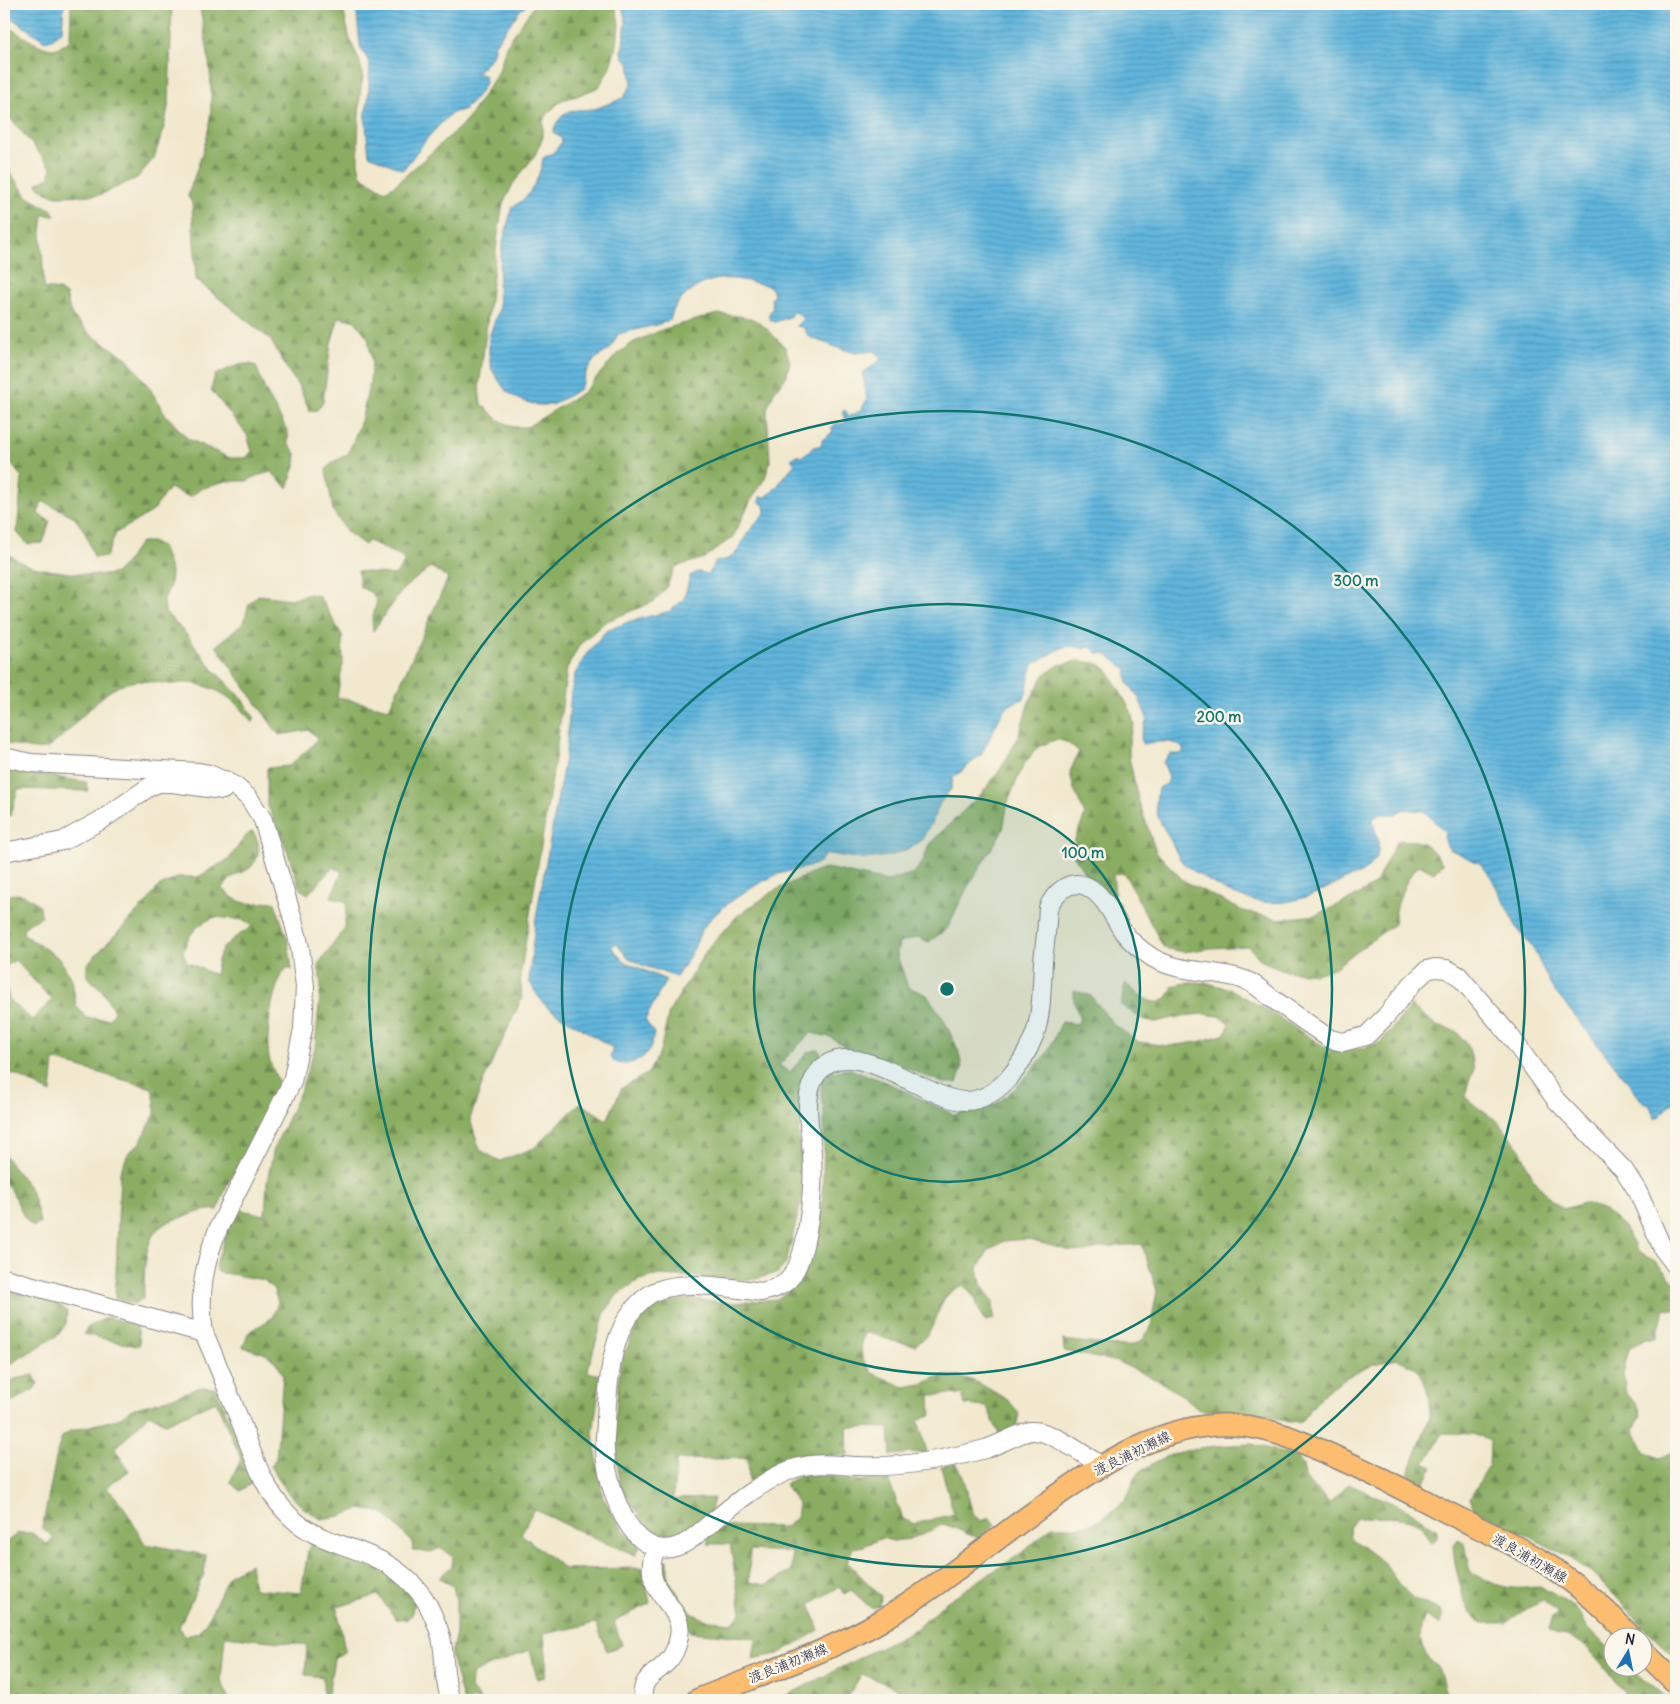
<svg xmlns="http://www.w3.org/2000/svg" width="1680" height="1704" font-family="Delius,'Klee One',sans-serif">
<defs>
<pattern id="forest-firs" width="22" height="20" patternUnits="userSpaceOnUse" patternTransform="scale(1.25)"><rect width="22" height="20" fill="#8aad62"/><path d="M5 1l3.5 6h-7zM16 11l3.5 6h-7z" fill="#708c52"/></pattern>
<pattern id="water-rules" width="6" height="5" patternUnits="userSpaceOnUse" patternTransform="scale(1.25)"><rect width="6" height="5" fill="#61b6dd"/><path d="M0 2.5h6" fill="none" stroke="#5094b4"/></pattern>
</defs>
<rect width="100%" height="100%" fill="#fbf7ec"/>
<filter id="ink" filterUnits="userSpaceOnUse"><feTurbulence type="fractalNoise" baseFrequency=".02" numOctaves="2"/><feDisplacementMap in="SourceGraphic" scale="10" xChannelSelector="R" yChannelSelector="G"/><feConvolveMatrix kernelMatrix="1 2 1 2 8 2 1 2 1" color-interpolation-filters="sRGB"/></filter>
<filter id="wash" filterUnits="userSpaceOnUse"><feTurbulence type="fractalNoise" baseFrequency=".0096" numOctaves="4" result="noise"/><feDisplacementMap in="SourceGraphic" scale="20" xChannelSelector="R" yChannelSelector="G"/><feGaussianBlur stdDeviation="1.12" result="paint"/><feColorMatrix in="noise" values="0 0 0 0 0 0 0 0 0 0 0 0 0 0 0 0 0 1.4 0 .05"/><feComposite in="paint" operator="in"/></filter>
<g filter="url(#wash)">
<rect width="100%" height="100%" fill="#f1e8ce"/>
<g fill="url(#forest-firs)" stroke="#56684e" fill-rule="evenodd">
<path d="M 71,4 L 172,4 L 169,102 L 164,128 L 154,158 L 137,178 L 100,195 L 57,196 L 47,193 L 36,184 L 50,177 L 51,167 C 35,149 21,129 4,112 L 4,22 C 13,31 39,48 52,49 C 59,49 65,44 70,40 Z"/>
<path d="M 199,4 L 342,4 L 350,40 L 360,62 L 363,77 L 360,93 L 358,138 L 358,163 L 361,176 L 385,191 L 395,185 L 460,127 L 471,114 L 499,71 L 506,46 L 535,4 L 615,4 L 619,23 L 617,45 L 609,69 L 599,87 L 577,96 L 562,100 L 549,112 L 543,121 L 543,137 L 535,155 L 513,184 L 503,204 L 499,226 L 479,388 L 481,404 L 499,420 L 513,427 L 527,427 L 584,392 L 617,354 L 634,342 L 664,329 L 717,314 L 739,316 L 755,320 L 766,328 L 785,347 L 790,362 L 785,379 L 774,392 L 767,409 L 770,462 L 765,478 L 750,502 L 733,537 L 704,558 L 675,567 L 666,588 L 655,601 L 605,622 L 580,644 L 567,668 L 556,753 L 520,976 L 522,998 L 483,1082 L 470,1119 L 480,1150 L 500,1161 L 534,1148 L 580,1103 L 607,1120 L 622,1088 L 648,1073 L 660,1052 L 669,1012 L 706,951 L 738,915 L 774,891 L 807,875 L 827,868 L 887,881 L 914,873 L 924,859 L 929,844 L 982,793 L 1000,770 L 1018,738 L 1029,702 L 1044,675 L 1059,665 L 1078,661 L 1096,663 L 1107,669 L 1131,711 L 1134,725 L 1129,739 L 1129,757 L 1138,799 L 1156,852 L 1184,881 L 1243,911 L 1278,919 L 1316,915 L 1355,897 L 1375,884 L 1397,841 C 1423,839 1427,843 1443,864 L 1434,873 L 1419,865 C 1404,880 1396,903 1394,924 L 1334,968 L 1316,974 L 1286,971 L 1262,961 L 1248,946 L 1210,948 L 1184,952 L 1164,948 L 1124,873 L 1113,874 L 1115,894 L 1110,898 L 1100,885 L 1085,874 L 1074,856 L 1075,839 L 1085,815 L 1074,789 L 1070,772 L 1079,751 L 1066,742 L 1057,739 L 1038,747 L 1024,764 L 1008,801 L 1003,830 L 966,890 L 947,929 L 929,942 L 918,937 L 899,943 L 897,955 L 908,987 L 927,995 L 943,1018 L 959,1052 L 962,1068 L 957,1083 L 943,1083 L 901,1066 L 854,1053 L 830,1037 L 811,1033 L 779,1065 L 790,1072 L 807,1053 L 818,1049 L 821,1054 L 801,1085 L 798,1138 L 803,1171 L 802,1198 L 786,1263 L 778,1273 L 751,1280 L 659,1275 L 639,1280 L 618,1294 L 605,1312 L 587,1372 L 601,1375 L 593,1433 L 603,1498 L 621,1527 L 640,1546 L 636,1555 L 595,1539 L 534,1509 L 521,1534 L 565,1569 L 643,1568 L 650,1603 L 614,1622 L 622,1645 L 607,1651 L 596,1623 L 544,1634 L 547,1663 L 545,1677 L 537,1679 L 530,1650 L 473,1673 L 470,1687 L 480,1700 L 463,1700 L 451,1655 L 456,1633 L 456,1601 L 453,1586 L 439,1578 L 452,1566 L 453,1557 L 440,1548 L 429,1553 L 413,1550 L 412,1542 L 382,1512 L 360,1509 L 340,1516 L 321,1519 L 302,1507 L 287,1492 L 271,1466 L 276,1458 L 283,1375 C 274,1354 264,1353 243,1347 L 248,1333 L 272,1318 L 278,1303 L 274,1290 L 264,1280 L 218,1272 L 215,1266 L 233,1215 L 237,1209 L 265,1215 L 267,1182 L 274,1148 L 300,1092 L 315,1048 L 321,984 L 318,964 L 344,930 L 347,902 L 331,897 L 342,872 L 333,867 L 308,894 L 300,889 L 287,850 L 267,804 L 267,768 L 289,766 L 312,746 L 317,738 L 309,730 L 279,735 L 216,646 L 244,622 L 249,604 L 258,595 L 291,599 L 310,594 L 319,596 L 342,635 L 343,662 L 337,697 L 389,709 L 448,578 L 431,567 L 404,588 L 373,631 L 372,619 L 377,601 L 372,593 L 360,587 L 358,571 L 395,575 L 404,563 L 403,558 L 369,541 L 365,545 L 347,532 L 333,511 L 326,470 L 333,462 L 348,454 L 361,421 L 370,381 L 372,363 L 368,338 L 355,321 L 339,317 L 331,343 L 323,402 L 317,410 L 310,411 L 299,387 L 289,372 L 270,339 L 196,280 L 192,203 L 188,196 C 195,173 205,149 209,126 C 215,84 207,44 199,4 Z"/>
<path d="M 4,165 L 29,198 L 52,210 L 55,216 L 43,215 L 41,233 L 44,288 L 59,290 L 66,295 L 71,314 L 90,334 L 128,359 L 149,387 L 165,414 L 188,439 L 230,458 L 246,458 L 252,451 L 247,435 L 211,390 L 215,375 C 229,369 242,360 256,366 L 265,390 L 288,432 L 288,444 L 296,453 L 295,466 L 288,488 L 271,472 L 256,476 L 248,481 L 225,481 L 201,489 L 190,497 L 169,488 L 153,511 L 116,533 L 106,557 L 94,557 L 85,532 L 73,516 L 42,501 L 38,514 L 50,521 L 43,543 L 27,544 L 17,532 L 22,478 L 4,454 Z"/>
<path d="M 141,542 L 152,542 L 162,546 L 171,572 L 170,586 L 164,599 L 165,612 L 187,635 L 212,668 L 242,699 L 255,719 L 252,723 C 238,700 215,685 187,683 C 181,682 176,685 169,684 C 146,681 132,677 110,691 C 94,701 58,745 45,749 C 37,751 12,745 4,742 L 4,549 C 9,556 21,563 30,566 C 44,570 106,580 117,572 C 127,565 132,551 141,542 Z"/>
<polygon points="4,769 86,782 88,791 18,789 11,815 4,817"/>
<path d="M 252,831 C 261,841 261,856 251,867 C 247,871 239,873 234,876 C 230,879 226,884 223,888 C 232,900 244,905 259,903 C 266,903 269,900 275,903 L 288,941 L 292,970 L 287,968 C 272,983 265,1036 269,1057 C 270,1067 280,1080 279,1090 C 274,1120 246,1151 231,1178 C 225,1187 222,1199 218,1210 C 207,1209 198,1212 187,1216 C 178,1219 167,1221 159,1228 C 143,1242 144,1279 144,1298 L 134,1304 L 115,1298 L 120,1172 L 129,1152 L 140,1143 L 155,1114 L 155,1102 L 152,1088 L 54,1060 L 51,1093 C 35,1086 21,1075 4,1071 L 4,981 L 10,1001 L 32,1020 L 52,1000 L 15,960 L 4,968 L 4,897 C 19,891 27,895 39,905 L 42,917 L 28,924 L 23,930 L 24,935 L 59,958 L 72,979 L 76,1005 L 86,1018 L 110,1019 L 114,1011 L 102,990 L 87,977 L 87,964 L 148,901 L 158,887 L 179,877 L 198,877 L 229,859 L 244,838 ZM 215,917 L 244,920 L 252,926 C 244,933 233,937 226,945 C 218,952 217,966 215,975 L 187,962 L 183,952 C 190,932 196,925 215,917 Z"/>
<path d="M 1190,982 L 1208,983 L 1232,990 L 1267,1010 L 1330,1050 L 1364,1048 L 1381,1042 L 1411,1006 L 1437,1026 L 1456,1031 L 1468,1045 L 1474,1069 L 1468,1084 L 1465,1097 L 1481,1110 L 1499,1122 L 1520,1149 L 1533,1178 L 1551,1200 L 1563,1209 L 1584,1203 L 1605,1210 L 1624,1227 L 1638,1252 L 1655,1261 L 1676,1284 L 1676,1310 L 1664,1308 L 1657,1338 L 1645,1338 L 1629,1349 L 1623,1373 L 1626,1394 L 1638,1405 L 1641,1416 L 1634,1429 L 1644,1451 L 1659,1458 L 1676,1452 L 1676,1658 L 1632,1615 L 1595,1576 L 1564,1554 L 1474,1509 L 1470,1498 L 1489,1466 L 1490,1441 L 1473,1434 L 1443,1433 L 1425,1463 L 1433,1467 L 1423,1485 L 1408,1475 L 1430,1416 L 1430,1399 L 1423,1378 L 1415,1367 L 1397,1359 L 1374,1364 L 1345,1378 L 1325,1392 L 1301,1421 L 1288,1422 L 1261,1412 L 1200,1410 L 1185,1397 L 1157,1380 L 1118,1362 L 1064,1351 L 1063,1340 L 1116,1346 L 1133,1345 L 1144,1339 L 1151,1325 L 1157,1291 L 1142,1244 L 1102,1247 L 1085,1252 L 1067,1250 L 1026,1239 L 1004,1241 L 988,1251 L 978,1268 L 981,1284 L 993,1302 L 994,1319 L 985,1321 L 980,1313 L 975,1298 L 963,1285 C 936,1296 942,1314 927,1335 C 924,1339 919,1342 915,1345 L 893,1341 L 866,1332 L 861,1342 L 862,1358 L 872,1373 L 904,1387 L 922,1384 L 939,1376 L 959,1376 L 979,1383 L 1009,1401 L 1019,1413 L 1016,1428 L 999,1434 L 987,1407 L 965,1405 L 962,1394 L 930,1395 L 931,1416 L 918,1420 L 927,1452 L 891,1455 L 889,1428 L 847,1427 L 848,1455 L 787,1457 L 774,1464 L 749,1482 L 748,1458 L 676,1460 L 673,1499 L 714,1498 L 711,1511 L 692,1528 L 674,1535 L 657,1538 L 641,1518 L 620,1485 L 614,1433 L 620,1365 L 637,1324 L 650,1310 L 663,1302 L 691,1299 L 734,1303 L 777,1299 L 788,1291 L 801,1274 L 816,1248 L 821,1222 L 824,1150 L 824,1110 L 821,1095 L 822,1080 L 831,1072 L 849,1069 L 886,1082 L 954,1115 L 996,1104 L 1017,1087 L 1047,1053 L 1062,1022 L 1077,1024 L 1080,1019 L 1074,1002 L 1074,990 L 1091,996 L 1114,1025 L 1139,1042 L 1168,1046 L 1198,1042 L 1226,1034 L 1229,1024 L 1219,1016 L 1203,1014 L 1183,1016 L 1155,1022 L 1142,1019 L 1121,1005 L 1125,983 C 1134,991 1156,1012 1167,997 C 1170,994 1171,990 1173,986 Z"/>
<path d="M 4,1154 C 11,1166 21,1175 28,1186 C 34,1197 38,1211 40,1223 L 33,1227 C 17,1214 20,1196 4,1182 Z"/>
<polygon points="4,1288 55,1302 67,1311 66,1324 58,1335 4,1368"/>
<polygon points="107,1317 137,1325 140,1344 136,1346 83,1334 88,1327"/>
<polygon points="34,1375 38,1384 33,1390 4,1406 4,1386 15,1379"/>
<path d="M 201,1387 L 216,1388 L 255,1481 L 240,1491 L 230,1482 L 241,1459 L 216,1401 L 165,1423 L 149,1414 L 115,1449 L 129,1471 L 106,1487 L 122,1504 L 145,1544 L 206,1555 L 204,1574 L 179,1627 L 185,1636 L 198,1633 L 208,1619 L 229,1575 L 250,1564 L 254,1589 L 301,1593 L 308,1550 L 312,1542 C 338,1551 403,1571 413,1600 C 414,1604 412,1611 412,1615 L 406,1620 L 396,1619 L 378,1595 L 337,1607 L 345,1651 L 334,1659 L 328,1695 L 323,1694 L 323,1677 L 305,1675 L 307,1645 L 225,1636 L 221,1679 L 229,1700 L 4,1700 L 4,1544 L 18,1533 L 32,1533 L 47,1544 L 54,1538 L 42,1528 L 58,1449 L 62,1437 L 70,1431 L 118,1419 L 132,1409 L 165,1400 Z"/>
<path d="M 1252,1444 L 1296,1457 L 1303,1465 L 1304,1478 L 1330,1503 L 1348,1484 L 1411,1511 L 1437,1530 L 1437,1538 L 1431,1543 C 1427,1536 1423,1526 1415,1522 C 1403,1515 1371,1518 1356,1518 L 1349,1528 L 1351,1538 L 1384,1563 L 1398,1583 L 1415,1599 L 1441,1611 L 1443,1618 L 1440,1624 L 1425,1616 C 1420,1626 1418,1640 1424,1650 C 1427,1657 1434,1662 1438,1669 C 1445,1682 1440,1687 1452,1700 L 905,1700 L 908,1693 L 862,1674 L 845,1700 L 778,1700 L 917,1628 L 946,1602 L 1026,1550 L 1052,1526 C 1079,1529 1098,1527 1118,1506 C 1121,1503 1126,1499 1128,1495 C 1134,1484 1130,1479 1143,1470 C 1175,1446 1213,1446 1252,1444 Z"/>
<path d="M 955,1463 L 963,1476 L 973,1515 L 982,1521 L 989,1517 L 995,1525 L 979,1538 C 966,1535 956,1527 943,1524 L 927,1533 L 909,1539 L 893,1541 L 882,1538 L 864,1546 L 853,1548 L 847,1562 L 881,1596 L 880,1606 L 871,1608 L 851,1590 L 844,1594 L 839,1587 L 810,1604 L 819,1630 L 778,1654 L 753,1659 L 756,1638 L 690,1632 L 684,1616 L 667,1593 L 655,1564 L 668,1560 L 668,1579 L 691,1613 L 709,1621 L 733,1623 L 741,1613 L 730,1544 L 708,1544 L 708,1536 L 726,1526 L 785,1527 L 796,1518 L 798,1504 L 785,1485 L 799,1475 L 830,1475 L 840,1479 L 861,1481 L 887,1476 L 903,1519 L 914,1524 L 954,1514 L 941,1467 ZM 750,1550 L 792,1552 L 791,1571 L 766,1585 L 749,1582 Z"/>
<path d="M 1458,1539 L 1465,1543 L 1471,1573 C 1499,1586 1509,1592 1540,1586 L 1576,1608 L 1588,1628 L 1612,1652 L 1612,1666 L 1628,1667 L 1669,1700 L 1627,1700 L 1624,1692 C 1610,1675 1591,1646 1570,1636 C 1563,1633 1558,1636 1549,1630 L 1553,1618 L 1559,1613 L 1543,1601 L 1526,1609 L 1506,1623 L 1482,1623 L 1470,1613 L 1463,1597 L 1455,1564 L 1453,1546 Z"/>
</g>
<g fill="url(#water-rules)" stroke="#426c8c">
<polygon points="4,4 64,4 62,31 52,39 45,41 4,13"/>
<polygon points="356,4 525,4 524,8 521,9 495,44 492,57 477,73 485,76 486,81 482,89 477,96 465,109 450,114 429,136 403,170 369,155 365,116 368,101 370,64 360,46"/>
<path d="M 623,4 L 1676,4 L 1676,1101 C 1667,1106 1664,1115 1655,1119 L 1650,1106 L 1641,1100 L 1628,1082 L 1552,988 L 1534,950 L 1517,928 L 1491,877 L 1481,864 L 1449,849 L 1444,840 L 1445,832 L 1424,811 L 1404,809 L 1396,814 L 1381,814 L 1373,818 C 1373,831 1382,842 1377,855 C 1370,872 1357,874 1342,881 C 1329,887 1317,894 1303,898 C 1265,910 1231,897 1200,875 C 1195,872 1189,868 1184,864 C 1178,858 1175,849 1171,841 C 1158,817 1153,817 1158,788 L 1167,784 L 1169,777 L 1163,762 L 1170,754 L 1180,754 L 1184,750 C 1175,738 1155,742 1142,744 L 1141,736 L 1147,718 L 1139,698 L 1128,683 L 1126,669 L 1106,654 L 1097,653 L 1090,647 L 1083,649 C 1063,639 1052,657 1034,663 C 1028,674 1029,687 1024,699 L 1017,701 L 1004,709 L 981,755 L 953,778 L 951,789 L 940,803 L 933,820 L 921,841 L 906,850 L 890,856 L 862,859 L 829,854 L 823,856 L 821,861 C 805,871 792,868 774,876 C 752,886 715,909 702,930 C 698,936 697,942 694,948 C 689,958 682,968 676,977 L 642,965 L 627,957 L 617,944 L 611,946 L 623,961 L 666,980 L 645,1020 L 654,1033 C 653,1040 652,1047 647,1053 C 638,1063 620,1069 610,1058 L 613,1048 L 548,1008 L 538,996 L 529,981 L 535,923 L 566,752 L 571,692 L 575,674 L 585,656 L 606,631 L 628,622 L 670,611 L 684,599 L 690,576 L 698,572 L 709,574 L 715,562 L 728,559 L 737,552 L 747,534 L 765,513 L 764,505 L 759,502 L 760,497 L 766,497 C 778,488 784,475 795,464 L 791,459 L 796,455 L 801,457 L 814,447 L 822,445 L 822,440 L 833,432 L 831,429 L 835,424 L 846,423 L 842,412 L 845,410 L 849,416 C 859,414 862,408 867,400 L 863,373 L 881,360 L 878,353 L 873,351 L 856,353 L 838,348 L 809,337 L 803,327 L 796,326 L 803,319 L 796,312 L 791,313 L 790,317 L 775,322 L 770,319 L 768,316 L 773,307 L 771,300 L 774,293 L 770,286 C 738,279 714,271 687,294 C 676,304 674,307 670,320 L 656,325 L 618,334 L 610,349 L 595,359 L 587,370 L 580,389 L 552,405 L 537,405 L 520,400 L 506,391 L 492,370 L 489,354 L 489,337 L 499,309 L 498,287 L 502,246 L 512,207 C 530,199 540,177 543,158 L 553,153 L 562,142 L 561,138 L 553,132 L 557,122 L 565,113 L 577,110 L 595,109 L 623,98 L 632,84 L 629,63 L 624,58 L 622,52 L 626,22 L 622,6 Z"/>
</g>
</g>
<g filter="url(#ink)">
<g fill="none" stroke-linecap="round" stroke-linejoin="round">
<g stroke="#8a8584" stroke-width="20">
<g id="minor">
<path d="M 4,757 L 31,763 L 199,772 L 209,774 L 235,786 L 249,798 L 263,820 L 293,919 L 300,948 L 305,986 L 303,1029 L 292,1082 L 219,1227 C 204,1262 198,1295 204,1333 C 218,1365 231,1398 244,1431 C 255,1461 264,1488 285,1511 C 312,1541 342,1542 375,1558 C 396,1567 417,1585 428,1605 C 433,1615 438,1626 441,1637 C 446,1660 442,1676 451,1700"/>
<polyline points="4,852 63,841 103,819 149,787 159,783 172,783 223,790 225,780"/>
<polyline points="4,1278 204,1333"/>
<path d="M 1102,1466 C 1085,1456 1050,1429 1031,1431 C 1018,1433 999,1445 985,1449 C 944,1460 899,1468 857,1466 C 833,1465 813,1461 790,1470 C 753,1485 722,1515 690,1540 C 636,1576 607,1491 605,1450 C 604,1440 606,1430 606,1420 C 608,1379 611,1320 649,1295 C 676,1277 730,1288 761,1292 C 770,1290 779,1288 786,1282 C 809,1264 814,1184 812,1155 C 811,1130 801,1096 817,1074 C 848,1028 927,1102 966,1101 C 999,1100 1023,1064 1034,1036 C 1042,1017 1042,982 1043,961 C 1045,944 1047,926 1048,908 C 1054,894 1068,879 1086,886 C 1105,895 1113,917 1124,933 C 1132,943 1142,951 1153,958 C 1181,974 1215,969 1245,980 C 1254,983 1263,991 1270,997 C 1290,1011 1310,1025 1330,1039 L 1343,1042 L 1366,1036 L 1386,1016 L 1412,984 L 1427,970 L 1435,968 L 1447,969 L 1459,976 L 1511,1037 L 1556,1100 L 1624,1170 L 1638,1192 L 1663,1249 L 1676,1266"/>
<path d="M 643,1700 C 640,1676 656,1675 668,1661 C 674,1655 678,1644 679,1636 C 686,1604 637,1594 656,1548"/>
</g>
</g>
<g stroke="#8a8584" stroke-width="24">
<g id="major">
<polyline points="1642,1650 1676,1683"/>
<path d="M 697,1700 C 758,1675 822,1655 879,1622 C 928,1593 973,1557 1019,1523 C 1076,1482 1145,1428 1218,1425 C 1262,1423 1301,1441 1340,1459 C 1371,1473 1401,1488 1431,1504 C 1472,1526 1516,1543 1554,1569 C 1582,1588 1608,1611 1630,1636"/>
</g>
</g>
<use href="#minor" stroke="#fff" stroke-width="18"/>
<use href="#major" stroke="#fcbd6f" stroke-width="21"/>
</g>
</g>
<circle cx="947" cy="989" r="193" fill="#0f766e" fill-opacity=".12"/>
<g fill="none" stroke="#0f766e" stroke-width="2.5">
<circle cx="947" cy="989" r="193"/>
<circle cx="947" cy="989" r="385"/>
<circle cx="947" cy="989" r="578"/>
</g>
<g text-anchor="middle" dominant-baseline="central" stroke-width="5" stroke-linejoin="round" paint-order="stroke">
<g font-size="14" fill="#22223b" stroke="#fbf7ec">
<text transform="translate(1132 1453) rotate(-26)">渡良浦初瀬線</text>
<text transform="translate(1530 1558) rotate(30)">渡良浦初瀬線</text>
<text transform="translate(788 1663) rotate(-22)">渡良浦初瀬線</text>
</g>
</g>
<circle cx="947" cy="989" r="8" fill="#0f766e" stroke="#fbf7ec" stroke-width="2.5"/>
<g font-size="15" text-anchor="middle" font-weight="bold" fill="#0f766e" stroke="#fbf7ec" stroke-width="5" stroke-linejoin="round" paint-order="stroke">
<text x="1356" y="586">300 m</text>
<text x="1219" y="722">200 m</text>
<text x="1083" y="858">100 m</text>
</g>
<rect width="1680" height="1704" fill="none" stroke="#fbf7ec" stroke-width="20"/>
<g transform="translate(1628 1652) rotate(10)"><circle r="24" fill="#fbf7ec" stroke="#a4a2a5"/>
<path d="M0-4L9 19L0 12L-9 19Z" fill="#1f6fb2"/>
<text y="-8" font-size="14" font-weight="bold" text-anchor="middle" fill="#22223b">N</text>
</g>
</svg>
